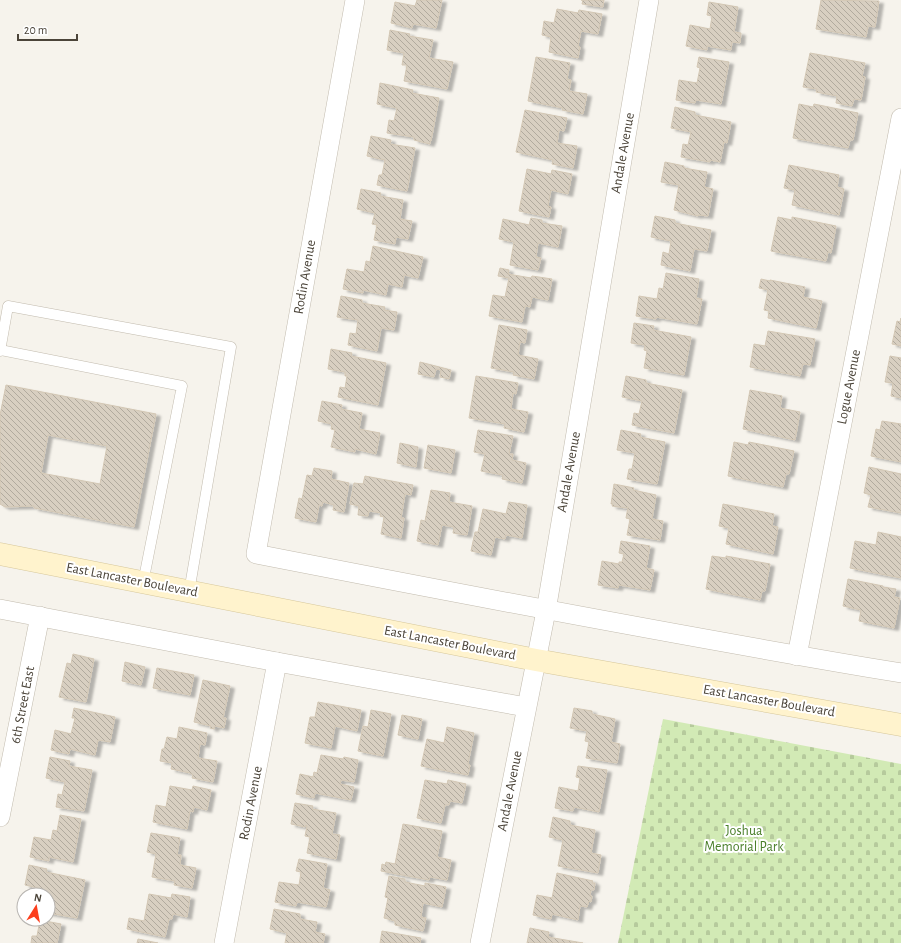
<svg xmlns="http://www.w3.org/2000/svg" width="901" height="943" font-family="'Alegreya Sans',sans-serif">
<defs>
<pattern id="cemetery-stones" width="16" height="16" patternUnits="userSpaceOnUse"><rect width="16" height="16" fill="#d2eab5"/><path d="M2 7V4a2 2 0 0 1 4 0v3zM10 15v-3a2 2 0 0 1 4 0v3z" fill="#b6ca9c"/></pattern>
<pattern id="building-back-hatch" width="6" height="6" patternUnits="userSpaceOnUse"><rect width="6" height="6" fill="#d8cfc1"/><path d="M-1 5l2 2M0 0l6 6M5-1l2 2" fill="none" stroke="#b1aa9e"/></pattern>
<filter id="shadow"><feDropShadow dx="4.5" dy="2.5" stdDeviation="1" flood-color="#0004"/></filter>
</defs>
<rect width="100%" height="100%" fill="#f6f3ec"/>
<polygon fill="url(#cemetery-stones)" points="663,719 901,764 901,943 618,943"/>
<g fill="url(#building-back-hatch)" stroke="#d3c7b4" fill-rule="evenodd" filter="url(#shadow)">
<polygon points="417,0 442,0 436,28 413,24 412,28 391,23 395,2 415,6"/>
<polygon points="581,0 604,0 603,7 582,4 583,0"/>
<polygon points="821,0 879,1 875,27 868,26 866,37 816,29"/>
<polygon points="709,2 738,7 734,32 741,33 740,43 732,42 731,50 707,46 707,50 686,46 690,25 710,29 712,16 707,15"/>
<polygon points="557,9 578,13 579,10 602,14 598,34 581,31 578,46 580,47 578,58 549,52 551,37 542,35 544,21 554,23"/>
<polygon points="390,30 410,34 409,36 433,40 429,58 453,62 447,89 404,81 407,65 402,65 404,53 387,50"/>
<polygon points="810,53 865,63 862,76 865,77 861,100 854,99 852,106 836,103 837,96 816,92 817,89 803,87"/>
<polygon points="536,57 570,63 567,79 571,80 569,91 587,94 583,114 562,110 563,108 528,101"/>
<polygon points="699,57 729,62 721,104 696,100 695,103 676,100 679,80 697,83 700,68 697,67"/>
<polygon points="380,83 413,90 412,93 439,98 431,141 430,141 430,144 414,140 414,137 387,133 389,120 394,121 397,108 377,104"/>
<polygon points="799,104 813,107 814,104 858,113 853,140 850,140 848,148 793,138"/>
<polygon points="675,107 695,112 695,115 731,122 727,143 724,142 720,162 710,160 710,162 681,157 683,144 688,145 691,132 671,128"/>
<polygon points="525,110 567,118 564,131 559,130 557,143 577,146 573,168 552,164 553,160 516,152"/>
<polygon points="371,136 391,140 390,144 415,148 407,191 377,185 379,175 382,175 385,160 367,156"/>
<polygon points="665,162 684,166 684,168 707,172 704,187 713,189 708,216 699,215 698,216 674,210 679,185 661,182"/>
<polygon points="789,165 839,175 837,187 844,189 839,215 792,205 795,190 784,188"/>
<polygon points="527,169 551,174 552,170 572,174 568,194 551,190 548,206 551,207 549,217 519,211"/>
<polygon points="361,189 381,193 380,196 403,200 400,219 412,221 408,239 396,237 395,244 374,240 377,225 372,224 375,213 357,209"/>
<polygon points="655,216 675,220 675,223 711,230 707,251 694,249 690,271 661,265 663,252 669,254 671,241 651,237"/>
<polygon points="778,217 792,220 792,217 836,226 831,253 828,252 826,261 771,251"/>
<polygon points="531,218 542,220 542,223 562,226 558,247 538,243 536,257 541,258 538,270 510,265 514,242 499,239 503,219 529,225"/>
<polygon points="373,246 423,257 418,278 404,275 402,287 388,284 386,295 363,290 363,293 343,289 347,269 364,272 366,261 370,262"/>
<polygon points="500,268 509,270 508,274 531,278 532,276 552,279 548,300 532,297 530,307 525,306 522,322 489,316 493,295 505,297 509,278 498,276"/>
<polygon points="666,273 699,279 696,298 702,299 697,324 656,317 656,319 636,316 639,296 657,299 659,288 663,289"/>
<polygon points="761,279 770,281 770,280 805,287 803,297 822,301 816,328 768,318 769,311 764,310 768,290 759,288"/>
<polygon points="341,296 362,300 362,303 385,307 384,310 397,312 394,330 381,328 377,351 348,345 350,333 356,334 358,320 337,317"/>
<polygon points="901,318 901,346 892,344 897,321 900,322"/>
<polygon points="634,323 654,326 653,330 691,337 684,375 644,368 647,351 644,350 645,345 631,343"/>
<polygon points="499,325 527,330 525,343 520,342 518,355 538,359 534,379 513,375 514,372 491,368"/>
<polygon points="768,331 815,339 810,365 803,364 800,376 750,367 754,344 765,346"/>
<polygon points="331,349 352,353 351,356 386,363 378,405 338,397 340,387 345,388 347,376 345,376 345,372 328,369"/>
<polygon points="890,356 901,358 901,398 891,396 893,383 885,382"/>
<polygon points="420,362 451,370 449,379 440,377 441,370 436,369 434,377 418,374"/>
<polygon points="476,376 518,383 516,394 513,393 511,409 528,412 524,432 504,428 505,424 469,418"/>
<polygon points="626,376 646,380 646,383 682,390 674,433 632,425 634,413 639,414 642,401 622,397"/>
<path d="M 6,385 L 156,414 L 134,527 L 34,508 L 34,506 L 5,507 L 0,504 L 0,415 ZM 48,435 L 107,446 L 100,484 L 41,473 Z"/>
<polygon points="750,390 782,396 780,408 800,412 795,440 743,429"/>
<polygon points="322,401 342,405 341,409 362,413 359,429 380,433 376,454 355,449 355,452 331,447 335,430 331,429 332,424 318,421"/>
<polygon points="882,421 901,424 901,462 871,456 876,429 880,430"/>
<polygon points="478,430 513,436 509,454 513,454 512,460 526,463 522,483 502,479 503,475 481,471 485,454 474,452"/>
<polygon points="621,430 641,434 640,437 665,442 657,484 627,479 629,469 632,469 635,453 617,450"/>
<polygon points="734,442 748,445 749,442 794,451 789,474 786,474 783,487 728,476"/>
<polygon points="400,443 418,447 416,467 397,463"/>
<polygon points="428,445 455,450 451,473 424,468"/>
<polygon points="869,467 901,474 901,513 868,507 871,495 864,493"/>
<polygon points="314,468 332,471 331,479 349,483 344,512 333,510 334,505 323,502 322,506 319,505 316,522 295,518 299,498 302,499 307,475 312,476"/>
<polygon points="365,476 413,485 411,495 405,494 401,518 404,518 401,538 381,534 384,517 380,516 381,513 369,511 368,516 358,515 359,506 350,504 354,483 363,484"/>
<polygon points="614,484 634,488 633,490 656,495 652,519 663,521 660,540 627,535 630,519 626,518 628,507 626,508 612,506 613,504 611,504"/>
<polygon points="431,490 450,493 449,502 472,506 467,535 453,533 454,527 442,525 438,545 417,541 421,520 425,521"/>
<polygon points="509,502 527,505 522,538 506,535 505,539 495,537 491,555 471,551 475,532 478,532 483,509 506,514"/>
<polygon points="723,504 774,514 772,526 778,527 773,554 726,544 729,528 719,526"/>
<polygon points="878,532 901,537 901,578 850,568 855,541 876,545"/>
<polygon points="621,541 650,546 646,568 654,570 650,590 619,585 618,588 598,585 602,561 619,564 619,562 622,562 624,554 619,553"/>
<polygon points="712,556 726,558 726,556 770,564 765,591 762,591 760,600 706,589"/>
<polygon points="848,579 883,586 883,587 896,589 894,597 900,598 894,628 859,621 861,610 843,606"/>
<polygon points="73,654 94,659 86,702 59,697 67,663 71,664"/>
<polygon points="125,662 145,667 141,685 122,681"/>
<polygon points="157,668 194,675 190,695 153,688"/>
<polygon points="203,680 230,686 223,718 226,718 224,728 215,726 214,729 210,728 211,726 194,722"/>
<polygon points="318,702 361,710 357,731 335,726 331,748 305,743 310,717 315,717"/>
<polygon points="74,708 115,717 110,742 98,740 95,755 70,749 69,754 51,750 55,730 71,734 75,718 72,718"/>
<polygon points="574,708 592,711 592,714 615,719 611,742 620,744 617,763 586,758 589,742 585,741 587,731 570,728"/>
<polygon points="371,710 391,714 383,756 358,751 363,726 368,727"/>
<polygon points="402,715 422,719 418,739 398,735"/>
<polygon points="179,727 207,733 205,745 200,744 198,758 217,761 213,782 192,778 193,775 190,773 171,769 172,763 160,761 162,749 164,749 167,737 177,739"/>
<polygon points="447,727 474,733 468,764 470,765 468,775 421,766 427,739 444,743"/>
<polygon points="321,755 343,759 344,757 358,760 354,782 341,780 340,784 354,787 351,800 315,793 314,798 296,794 300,774 313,777 314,772 317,773"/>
<polygon points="50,757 70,761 69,766 92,770 84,811 56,807 58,794 62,795 65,782 46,778"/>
<polygon points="578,766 607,770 599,812 574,807 573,811 555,808 559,787 578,791 580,778 576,777"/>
<polygon points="425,780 447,784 448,780 466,784 462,803 450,801 449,805 445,805 441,823 417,818"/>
<polygon points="170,786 192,790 193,786 211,790 207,810 194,807 193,812 190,811 187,829 153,822 156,805 166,807"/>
<polygon points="295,803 313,806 312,809 336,813 332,834 340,835 336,859 307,853 310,837 305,836 307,826 306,825 305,827 291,824"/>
<polygon points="60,815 81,819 73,862 49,857 49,861 30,857 34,837 51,840 53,830 57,831"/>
<polygon points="553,817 570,821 570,825 595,830 591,853 601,855 598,873 558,866 563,840 549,837"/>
<polygon points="403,824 442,831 437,857 451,860 447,880 430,877 429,880 381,871 382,864 385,865 386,862 395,864"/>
<polygon points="151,833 180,838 177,855 181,855 180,865 196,868 192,888 174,885 175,881 152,877 156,854 147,852"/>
<polygon points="299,859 327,864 323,888 330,890 326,907 297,902 296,906 275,902 279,882 299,885 301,872 296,871"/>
<polygon points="29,865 47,869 46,872 85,880 77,918 48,913 48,895 40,895 41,893 37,892 38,888 25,885"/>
<polygon points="557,873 593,881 592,883 595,883 594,890 591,890 590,896 592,896 591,902 589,901 587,907 580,906 578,920 552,914 551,919 533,915 537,895 552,898"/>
<polygon points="389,876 405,879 405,882 425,886 425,883 446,887 442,907 423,903 421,917 426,918 423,931 395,925 395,921 384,918 388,898 385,897"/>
<polygon points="149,894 171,898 172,894 190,897 187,917 173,914 172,919 169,919 165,937 127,929 129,918 144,921"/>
<polygon points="274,909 300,914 300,919 317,922 315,932 325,934 323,943 285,943 287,933 270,929"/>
<polygon points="40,920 61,924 57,943 31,943 32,936 37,936"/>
<polygon points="530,928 549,932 548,937 583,943 527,943"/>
<polygon points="382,931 421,938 420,943 380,943"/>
<polygon points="138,939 158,943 137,943"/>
</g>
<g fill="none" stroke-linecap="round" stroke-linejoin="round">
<g stroke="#c2bbae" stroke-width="11">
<g id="service">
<polyline points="0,350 182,386 143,583"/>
<polyline points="0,351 8,306 231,347 189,592"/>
</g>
</g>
<g stroke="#c2bbae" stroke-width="20">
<g id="minor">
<path d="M 355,0 L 256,554 C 471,596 685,637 901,673"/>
<polyline points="0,609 277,662 526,707"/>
<polyline points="797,656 901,118"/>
<polyline points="0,817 40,616"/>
<polyline points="224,943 277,662"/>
<polyline points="480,943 546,611 649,0"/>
</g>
</g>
<g stroke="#d6c79b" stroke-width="23">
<polyline id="secondary" points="0,554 536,660 901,725"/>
</g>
<use href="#service" stroke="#fff" stroke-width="10"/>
<use href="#minor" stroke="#fff" stroke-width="19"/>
<use href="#secondary" stroke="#fff3cd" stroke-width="22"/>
</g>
<g text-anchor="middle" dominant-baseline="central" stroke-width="4" stroke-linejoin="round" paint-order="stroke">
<g font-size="14" fill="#4b4439" stroke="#fff">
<text transform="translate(623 153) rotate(-80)">Andale Avenue</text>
<text transform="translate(305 277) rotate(-80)">Rodin Avenue</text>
<text transform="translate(849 387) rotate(-79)">Logue Avenue</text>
<text transform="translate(569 472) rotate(-80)">Andale Avenue</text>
<text transform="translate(132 580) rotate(11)">East Lancaster Boulevard</text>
<text transform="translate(450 643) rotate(11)">East Lancaster Boulevard</text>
<text transform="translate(769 701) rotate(10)">East Lancaster Boulevard</text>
<text transform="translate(23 705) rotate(-79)">6th Street East</text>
<text transform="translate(510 791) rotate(-79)">Andale Avenue</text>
<text transform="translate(251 803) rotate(-79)">Rodin Avenue</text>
</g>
<g font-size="14" fill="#4a7f2a" stroke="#fff">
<text x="744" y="831">Joshua<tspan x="744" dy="16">Memorial Park</tspan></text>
</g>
</g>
<g transform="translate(36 907) rotate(11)"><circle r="19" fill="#ffffff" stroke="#b7b4b0"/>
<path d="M0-3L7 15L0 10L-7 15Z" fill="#fc3f1d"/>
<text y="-6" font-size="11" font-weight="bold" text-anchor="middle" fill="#4b4439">N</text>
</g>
<path d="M18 34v6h59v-6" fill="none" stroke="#4b4439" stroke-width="2"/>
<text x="24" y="34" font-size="12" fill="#4b4439" stroke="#ffffff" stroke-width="3" paint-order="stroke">20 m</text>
</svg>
